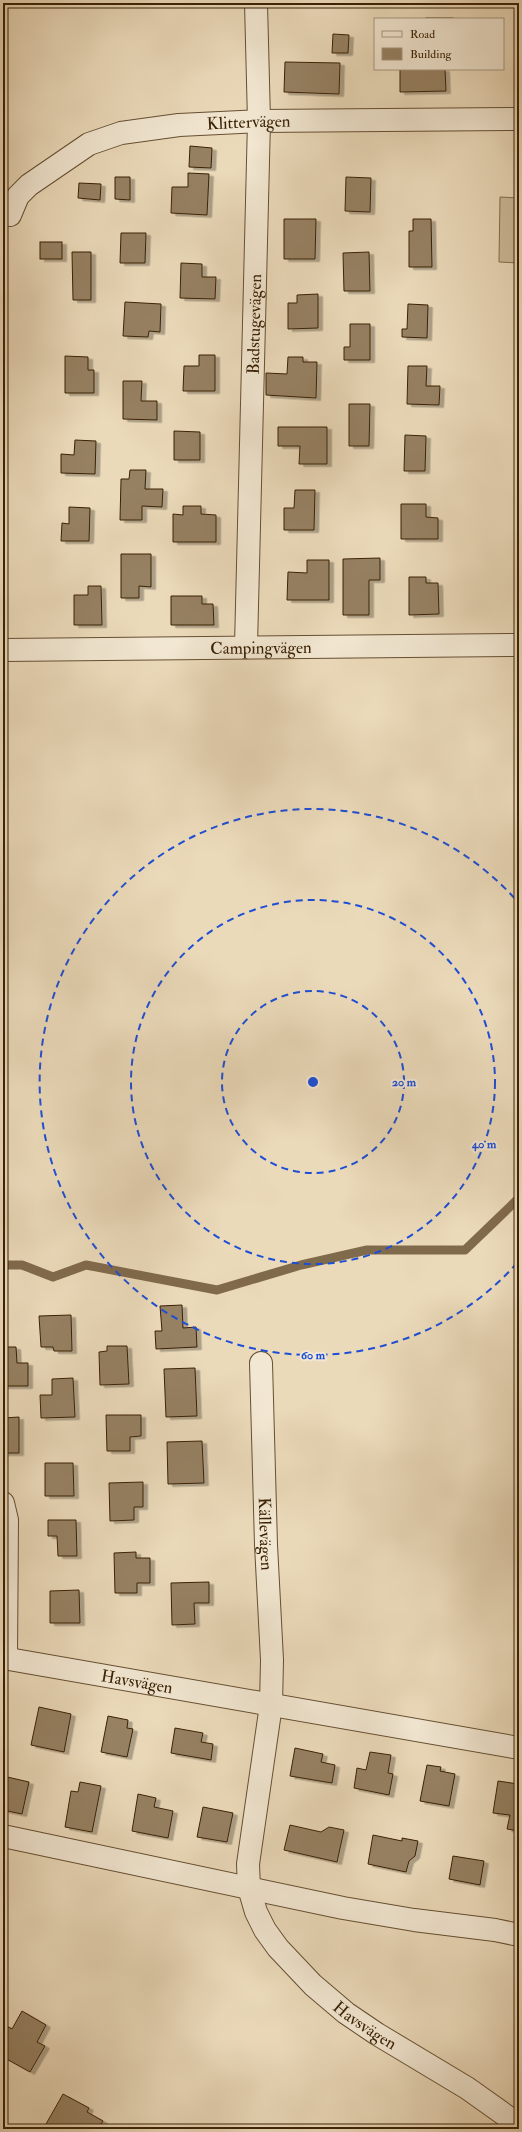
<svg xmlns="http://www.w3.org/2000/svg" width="522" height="2132" font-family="'IM FELL Double Pica',serif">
<defs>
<filter id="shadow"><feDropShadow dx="4.5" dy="2.5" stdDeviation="0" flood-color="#0004"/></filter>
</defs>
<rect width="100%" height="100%" fill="#ebdaba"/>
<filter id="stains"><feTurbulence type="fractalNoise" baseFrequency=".005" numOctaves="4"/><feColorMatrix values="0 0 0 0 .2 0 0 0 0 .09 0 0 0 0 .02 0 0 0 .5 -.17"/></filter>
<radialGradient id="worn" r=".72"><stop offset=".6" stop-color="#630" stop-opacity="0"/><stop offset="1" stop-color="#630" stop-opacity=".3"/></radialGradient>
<polygon fill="#cdbb9b" stroke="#846e50" points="500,197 519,198 519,263 499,262"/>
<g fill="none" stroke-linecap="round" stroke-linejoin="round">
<polyline stroke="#806a4c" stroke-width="9" points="3,1265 22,1265 53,1277 86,1265 217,1290 301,1265 367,1250 465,1250 519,1198"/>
</g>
<g fill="#968163" stroke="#3a2104" filter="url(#shadow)">
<rect x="426" y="18" width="27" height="1"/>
<polygon points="333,34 349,35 348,53 332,53"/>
<polygon points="285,62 340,63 339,94 284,92"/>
<polygon points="400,69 445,69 446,91 400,92"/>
<polygon points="190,146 212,148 211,168 189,167"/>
<polygon points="188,173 209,174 207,215 171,213 172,187 188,187"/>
<polygon points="115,177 130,177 130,200 115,199"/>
<polygon points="346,177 371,178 370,212 345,211"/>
<polygon points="79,183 101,184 100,200 78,198"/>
<polygon points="284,219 316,219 315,259 284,259"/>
<polygon points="413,219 431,219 432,267 409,267 409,231 413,231"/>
<polygon points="121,233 146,233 145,263 120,263"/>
<rect x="40" y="242" width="22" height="17"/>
<polygon points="72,252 91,252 91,300 73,300"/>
<polygon points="369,252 370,291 344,291 343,253"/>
<polygon points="181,263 202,264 202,277 216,277 215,299 180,298"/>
<polygon points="318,294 318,328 288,329 288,303 297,303 297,295"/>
<polygon points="125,302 161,304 160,332 149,331 148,337 123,336"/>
<polygon points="408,304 428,305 427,338 402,337 402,329 407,329"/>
<polygon points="350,324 370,324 370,360 344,360 344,347 350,347"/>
<polygon points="199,355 215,355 215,391 183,391 184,366 199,366"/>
<polygon points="65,356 88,357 88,370 94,370 94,393 65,393"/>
<polygon points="288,357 303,357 303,362 317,362 316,398 266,395 266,373 287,374"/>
<polygon points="408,366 427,366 426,386 440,386 439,405 407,404"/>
<polygon points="123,381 142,381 141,401 157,401 157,420 123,419"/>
<polygon points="349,404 370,404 369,446 349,446"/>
<polygon points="278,427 327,427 327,464 299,464 300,446 278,446"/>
<polygon points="174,431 200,432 200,460 174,460"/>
<polygon points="405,435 426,436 425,471 404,471"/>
<polygon points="75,440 96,441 95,474 61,473 61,454 74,455"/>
<polygon points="130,470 146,470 145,489 163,489 162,507 142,506 142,520 120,520 121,479 129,479"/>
<polygon points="295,490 315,490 314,530 284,530 284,508 294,508"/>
<polygon points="401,504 426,504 426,517 438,518 438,539 401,539"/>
<polygon points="183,506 201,506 201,514 216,515 216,542 173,542 173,514 183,515"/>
<polygon points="69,507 90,508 89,541 61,541 62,523 69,524"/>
<polygon points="121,554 151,554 151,587 139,586 139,598 121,598"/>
<polygon points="380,558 380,580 369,580 369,615 343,615 343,559"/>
<polygon points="307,560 329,560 329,600 287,600 288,572 307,573"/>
<polygon points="409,577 426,577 426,583 438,583 439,614 409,615"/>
<polygon points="88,586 101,586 102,625 74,625 74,595 88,595"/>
<polygon points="171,596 202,596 202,604 213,604 214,625 171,625"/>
<polygon points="182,1305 183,1328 196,1327 197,1347 156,1349 155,1331 162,1331 160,1306"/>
<polygon points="71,1315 72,1351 54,1351 53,1347 41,1347 39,1316"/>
<polygon points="107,1346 127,1346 129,1384 100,1385 99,1352 107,1351"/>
<polygon points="3,1347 16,1347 17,1363 28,1363 28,1386 3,1386"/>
<polygon points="195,1368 197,1416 166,1417 164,1369"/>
<polygon points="73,1378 75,1417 41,1418 40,1395 52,1395 52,1379"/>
<polygon points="106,1415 141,1415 141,1436 130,1437 130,1451 107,1451"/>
<polygon points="19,1417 19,1453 3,1453 3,1418"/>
<polygon points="202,1441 204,1483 168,1484 167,1442"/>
<polygon points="45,1463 73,1463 74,1496 45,1496"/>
<polygon points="143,1482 143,1507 134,1507 134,1520 110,1521 109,1483"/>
<polygon points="48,1520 76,1520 77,1556 58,1556 57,1536 48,1536"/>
<polygon points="136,1552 136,1558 150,1558 150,1583 137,1583 137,1593 115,1593 114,1553"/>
<polygon points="209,1582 209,1603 194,1603 195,1624 172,1625 171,1583"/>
<polygon points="79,1590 80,1623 50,1623 50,1591"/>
<polygon points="39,1707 71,1714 64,1752 31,1745"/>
<polygon points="108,1716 128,1720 127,1728 133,1729 127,1757 101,1752"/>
<polygon points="175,1728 203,1733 201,1742 213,1744 211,1760 171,1753"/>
<polygon points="295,1748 323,1754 321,1762 335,1765 332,1783 290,1776"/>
<polygon points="370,1752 391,1755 388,1773 393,1774 389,1795 354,1788 357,1768 366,1770"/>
<polygon points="427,1765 441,1767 440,1771 455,1774 449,1806 420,1801"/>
<polygon points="3,1776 29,1782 22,1814 3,1810"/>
<polygon points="498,1781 518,1784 516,1795 519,1796 519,1831 507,1829 510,1815 493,1813"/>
<polygon points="80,1782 101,1786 92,1832 65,1827 71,1791 78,1792"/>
<polygon points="138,1794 156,1798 154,1807 173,1811 168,1838 132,1831"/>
<polygon points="203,1807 233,1813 227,1842 197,1837"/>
<polygon points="290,1825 321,1832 329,1827 344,1830 337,1862 284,1850"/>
<polygon points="373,1835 402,1841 402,1838 418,1841 415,1856 409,1861 406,1872 368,1864"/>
<polygon points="453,1856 484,1861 480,1885 449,1879"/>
<polygon points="22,2011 46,2025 37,2042 45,2046 30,2072 3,2057 3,2029 5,2025 12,2029"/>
<polygon points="63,2094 89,2108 87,2112 103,2121 98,2129 54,2129 46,2124"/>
</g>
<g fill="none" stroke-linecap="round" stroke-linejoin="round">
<g stroke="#664f32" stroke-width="24">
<g id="minor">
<path id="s1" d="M 10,215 L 18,196 L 29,185 L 89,144 L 121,133 L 179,125 L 259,121 L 519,119"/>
<path id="s2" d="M 246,646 L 259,121 L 256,3"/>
<path id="s3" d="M 3,650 L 519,645"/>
<path id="s4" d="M 261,1363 L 266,1545 L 272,1660 L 271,1705 L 248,1864 L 249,1888 L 256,1912 L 265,1930 L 278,1948 L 313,1985 L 346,2013 L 377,2034 L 467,2088 L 519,2125"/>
<polyline points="3,1503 7,1520 6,1659"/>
<path id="s5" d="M 3,1658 L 519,1748"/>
<polyline points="3,1836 343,1908 414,1920 495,1930 519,1935"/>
</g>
</g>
<use href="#minor" stroke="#f2e7d2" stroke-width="22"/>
</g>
<g fill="none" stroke="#1d4ed8" stroke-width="2" stroke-dasharray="7 5">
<circle cx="313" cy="1082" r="91"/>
<circle cx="313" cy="1082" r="182"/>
<path d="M517 1263A273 273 0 1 1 517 901"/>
</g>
<g text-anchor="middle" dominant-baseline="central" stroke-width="4" stroke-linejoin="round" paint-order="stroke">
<g font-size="17" fill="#3a2104" stroke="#f2e7d2">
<text stroke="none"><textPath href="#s1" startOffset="271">Klittervägen</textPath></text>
<text stroke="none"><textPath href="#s2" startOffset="322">Badstugevägen</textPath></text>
<text stroke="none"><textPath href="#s3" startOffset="258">Campingvägen</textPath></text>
<text stroke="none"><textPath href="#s4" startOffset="171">Källevägen</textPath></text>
<text stroke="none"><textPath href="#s5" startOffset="136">Havsvägen</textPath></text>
<text stroke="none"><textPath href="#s4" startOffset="711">Havsvägen</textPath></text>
</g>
</g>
<circle cx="313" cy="1082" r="6" fill="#1d4ed8" stroke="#f2e7d2" stroke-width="2"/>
<g font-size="12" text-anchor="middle" font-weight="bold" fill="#1d4ed8" stroke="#f2e7d2" stroke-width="4" stroke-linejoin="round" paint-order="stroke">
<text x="404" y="1086">20 m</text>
<text x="484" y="1148">40 m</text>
<text x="313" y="1359">60 m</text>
</g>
<rect width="522" height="2132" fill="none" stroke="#ebdaba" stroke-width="16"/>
<rect x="4" y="4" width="514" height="2124" fill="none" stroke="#3a2104" stroke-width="2"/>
<rect x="8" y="8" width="506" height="2116" fill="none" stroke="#3a2104"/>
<rect x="374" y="18" width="130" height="52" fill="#f2e7d2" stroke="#a89880"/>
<rect x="382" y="31" width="20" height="6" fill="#f2e7d2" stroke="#a89880"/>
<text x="410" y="38" font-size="12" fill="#3a2104">Road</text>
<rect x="382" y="48" width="20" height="12" fill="#968163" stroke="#a89880"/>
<text x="410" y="58" font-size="12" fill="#3a2104">Building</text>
<rect width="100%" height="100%" filter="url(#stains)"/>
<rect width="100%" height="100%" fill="url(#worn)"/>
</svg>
